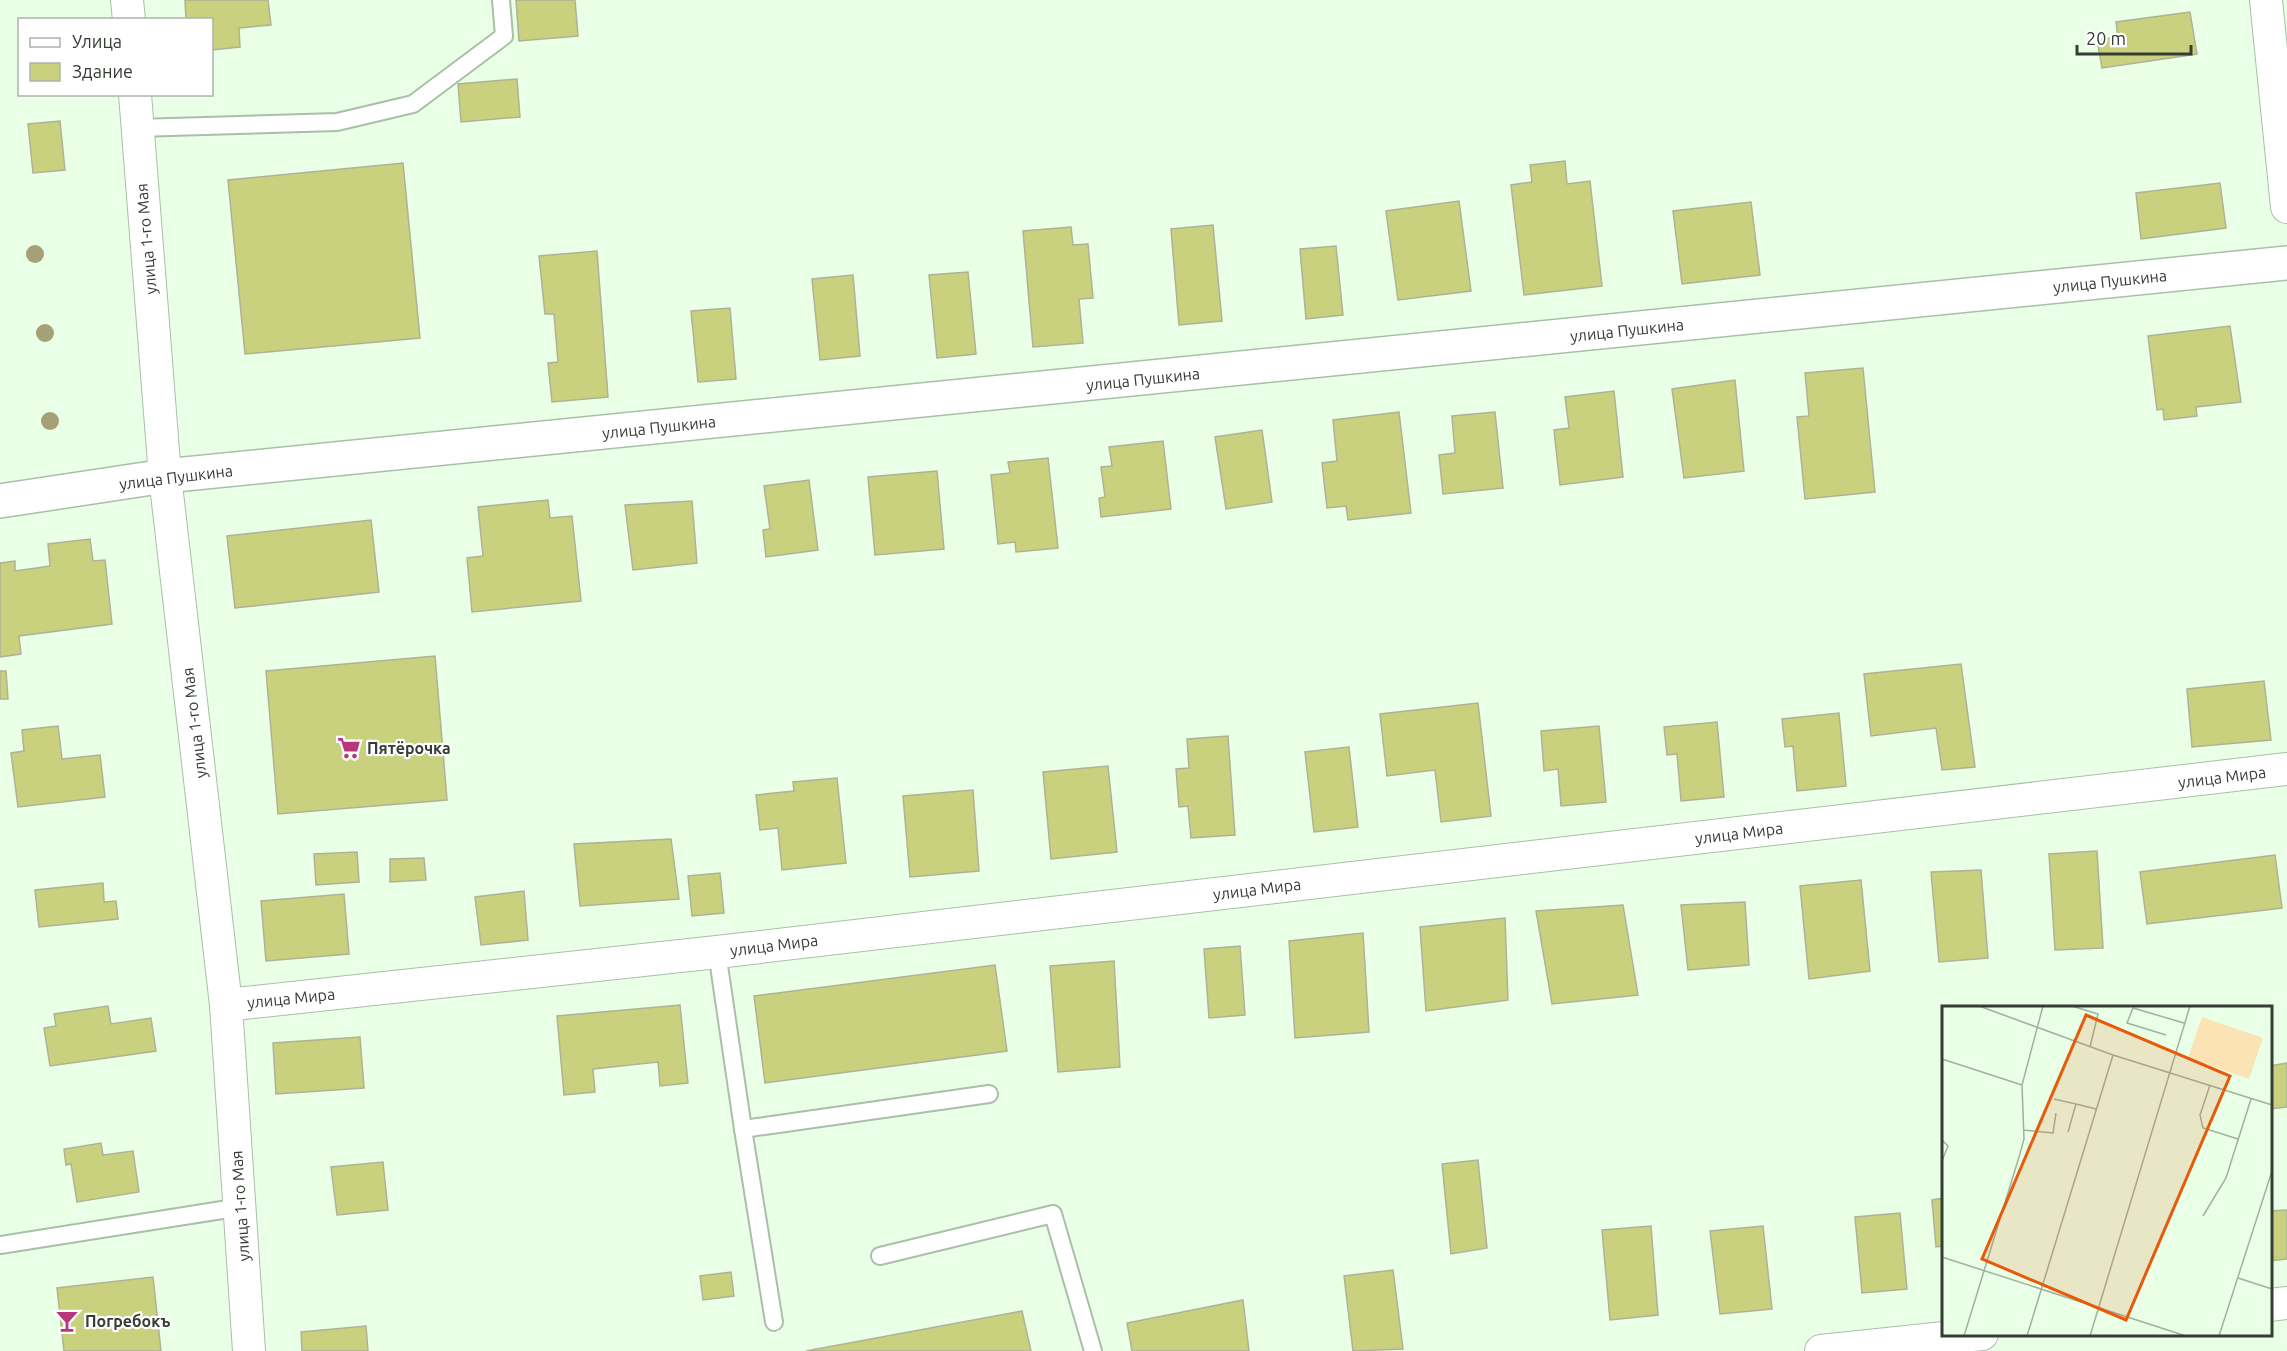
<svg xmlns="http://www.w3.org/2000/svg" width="2287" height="1351" font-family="Ubuntu,sans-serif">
<rect width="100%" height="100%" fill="#e9ffe6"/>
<g fill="#cad17e" stroke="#afb296" stroke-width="1.5">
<polygon points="185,0 268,0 271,25 239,28 240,47 212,50 212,20 186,20"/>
<polygon points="516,0 575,0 578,36 519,41"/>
<polygon points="2190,12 2197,54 2102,68 2097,40 2118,37 2116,22"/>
<polygon points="517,79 520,117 461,122 458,84"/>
<polygon points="60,121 65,170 33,173 28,124"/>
<polygon points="1565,161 1567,184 1590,181 1602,286 1524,295 1511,185 1532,182 1530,165"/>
<polygon points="403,163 420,338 245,354 228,180"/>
<polygon points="2220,183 2226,228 2141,239 2136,193"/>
<polygon points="1459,201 1471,291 1398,300 1386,211"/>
<polygon points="1751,202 1760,275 1682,284 1673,211"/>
<polygon points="1213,225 1222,321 1179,325 1171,229"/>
<polygon points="1071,227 1073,245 1088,244 1093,298 1079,299 1083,343 1033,347 1023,231"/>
<polygon points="1336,246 1343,315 1306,319 1300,249"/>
<polygon points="597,251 608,397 552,402 548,363 558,362 554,314 545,314 539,256"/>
<polygon points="968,272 976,354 937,358 929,275"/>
<polygon points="853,275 860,356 820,360 812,279"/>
<polygon points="730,308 736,379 698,382 691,311"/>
<polygon points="2230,326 2241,402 2196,407 2197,416 2164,420 2163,409 2157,410 2148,336"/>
<polygon points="1863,368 1875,492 1805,499 1797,417 1809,416 1805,373"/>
<polygon points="1735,380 1744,471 1684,478 1672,389"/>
<polygon points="1614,391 1623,477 1560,485 1554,430 1569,428 1565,397"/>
<polygon points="1399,412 1411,513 1348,520 1346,506 1327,508 1322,463 1337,461 1333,420"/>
<polygon points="1495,412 1503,488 1443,494 1439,455 1455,453 1452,416"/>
<polygon points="1262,430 1272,502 1226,509 1215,437"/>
<polygon points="1163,441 1171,509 1101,517 1099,498 1105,497 1101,467 1112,466 1109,447"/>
<polygon points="1048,458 1058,548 1016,552 1015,542 998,544 991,475 1010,473 1008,462"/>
<polygon points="937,471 944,549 875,555 868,477"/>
<polygon points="809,480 818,550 766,557 763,530 770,529 764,486"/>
<polygon points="548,500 550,518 572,516 581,601 472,612 467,558 483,556 478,507"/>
<polygon points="692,501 697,563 633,570 625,505"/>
<polygon points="371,520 379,592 235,608 227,536"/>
<polygon points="90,539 93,561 105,560 112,624 19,636 21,654 0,657 0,563 15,561 15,571 50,566 48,544"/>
<polygon points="435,656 447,800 278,814 266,671"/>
<polygon points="1961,664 1975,767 1942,770 1936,728 1871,736 1864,674"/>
<polygon points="0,671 6,671 8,699 0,699"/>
<polygon points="2264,681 2271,740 2192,747 2187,689"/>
<polygon points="1478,703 1491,816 1441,822 1435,770 1387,776 1380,714"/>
<polygon points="1839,713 1846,786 1797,791 1793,746 1785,747 1782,719"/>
<polygon points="1717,722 1724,797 1681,801 1677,754 1667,755 1664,727"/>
<polygon points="58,726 62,759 100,755 105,797 18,807 11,753 24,751 22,730"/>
<polygon points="1599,726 1606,802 1561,806 1558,769 1544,771 1541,731"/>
<polygon points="1228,736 1235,835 1191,838 1188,806 1179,807 1176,769 1189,768 1187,739"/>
<polygon points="1349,747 1358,827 1314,832 1305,752"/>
<polygon points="1108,766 1117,852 1051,859 1043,772"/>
<polygon points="837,778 846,863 782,870 778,828 760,830 756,795 794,791 793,782"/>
<polygon points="973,790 979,871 910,877 903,796"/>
<polygon points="671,839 679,899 580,906 574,844"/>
<polygon points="2097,851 2103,948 2055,950 2049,854"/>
<polygon points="357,852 359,882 316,885 314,854"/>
<polygon points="2275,855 2282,908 2147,924 2140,872"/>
<polygon points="424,858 426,880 390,882 390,859"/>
<polygon points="1981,870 1988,958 1939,962 1931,872"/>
<polygon points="720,873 724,913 692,916 688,876"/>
<polygon points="1861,880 1870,971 1809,979 1800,886"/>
<polygon points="103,883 104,902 116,901 118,919 39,927 35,890"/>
<polygon points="524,891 528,940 481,945 475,897"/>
<polygon points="344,894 349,954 266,961 261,901"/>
<polygon points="1745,902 1749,965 1688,970 1681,905"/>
<polygon points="1623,905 1638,995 1552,1004 1536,911"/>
<polygon points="1505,918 1508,1000 1426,1011 1420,927"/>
<polygon points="1363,933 1369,1032 1295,1038 1289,941"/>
<polygon points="1240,946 1245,1015 1209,1018 1204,949"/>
<polygon points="1114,961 1120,1067 1058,1072 1050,966"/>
<polygon points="995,965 1007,1051 765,1083 754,996"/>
<polygon points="680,1005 688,1083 660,1086 658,1062 593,1069 595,1092 564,1095 557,1016"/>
<polygon points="108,1006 111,1024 151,1018 156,1051 50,1066 44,1028 56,1026 54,1014"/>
<polygon points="360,1037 364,1088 276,1094 273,1043"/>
<polygon points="2287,1063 2287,1107 2270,1109 2270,1066"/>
<polygon points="101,1143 103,1155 133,1151 139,1192 77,1202 71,1164 66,1165 64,1149"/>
<polygon points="1478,1160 1487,1248 1451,1254 1442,1164"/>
<polygon points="383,1162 388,1210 337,1215 331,1167"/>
<polygon points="1944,1198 1944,1246 1936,1247 1932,1200"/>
<polygon points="2287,1210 2287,1259 2270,1261 2270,1211"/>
<polygon points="1900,1213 1907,1289 1862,1293 1855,1217"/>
<polygon points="1651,1226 1658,1315 1610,1320 1602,1230"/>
<polygon points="1763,1226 1772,1309 1720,1314 1710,1231"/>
<polygon points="1393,1270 1403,1349 1353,1351 1344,1276"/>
<polygon points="731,1272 734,1296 703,1300 700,1276"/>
<polygon points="153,1277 161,1351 64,1351 57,1288"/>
<polygon points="1243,1300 1249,1351 1132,1351 1127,1323"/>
<polygon points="1022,1311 1031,1351 806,1351"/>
<polygon points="366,1326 368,1351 302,1351 301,1332"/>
</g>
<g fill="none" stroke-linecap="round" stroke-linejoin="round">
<g stroke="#aabfa8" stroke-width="20">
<g id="lane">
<polyline points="137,128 337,122 413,104 504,36 501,0"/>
<polyline points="717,952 743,1129"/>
<polyline points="0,1245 241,1207"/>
<polyline points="880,1256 1053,1214 1093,1351"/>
<polyline points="774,1322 743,1129 989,1094"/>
</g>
</g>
<g stroke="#aabfa8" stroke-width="34">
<g id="street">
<polyline points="127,0 129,20"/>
<polyline points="2266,0 2287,207"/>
<polyline points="135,94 165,476 226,1005 249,1351"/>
<polyline points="226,1005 717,952 2287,769"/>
<polyline points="2270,1305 2287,1303"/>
<polyline points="1821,1351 1982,1334"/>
</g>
</g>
<g stroke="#aabfa8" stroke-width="36">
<polyline id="secondary" points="0,501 165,476 2287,263"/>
</g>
<use href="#lane" stroke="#fff" stroke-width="16"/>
<use href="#street" stroke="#fff" stroke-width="32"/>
<use href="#secondary" stroke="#fff" stroke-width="33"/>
</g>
<g fill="#a5a075">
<circle cx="35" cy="254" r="9"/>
<circle cx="45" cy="333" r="9"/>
<circle cx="50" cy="421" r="9"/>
</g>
<defs>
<g id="supermarket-bare" transform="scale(1.8)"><path d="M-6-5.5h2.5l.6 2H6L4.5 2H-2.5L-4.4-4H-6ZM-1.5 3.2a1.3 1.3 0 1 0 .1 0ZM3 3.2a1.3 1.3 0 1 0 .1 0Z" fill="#ba367b" stroke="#fff" stroke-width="2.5" paint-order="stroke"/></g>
<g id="bar-bare" transform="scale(1.8)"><path d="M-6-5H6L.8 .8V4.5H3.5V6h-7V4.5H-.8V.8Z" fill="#ba367b" stroke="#fff" stroke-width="2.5" paint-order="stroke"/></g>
</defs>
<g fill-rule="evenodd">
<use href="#supermarket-bare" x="349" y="748"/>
<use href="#bar-bare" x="67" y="1321"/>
</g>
<g text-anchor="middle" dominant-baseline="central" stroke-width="4.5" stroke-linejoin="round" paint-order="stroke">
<g font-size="16" fill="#353d34" stroke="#fff">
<text transform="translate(146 239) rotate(-95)">улица 1-го Мая</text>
<text transform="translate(2110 281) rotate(-6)">улица Пушкина</text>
<text transform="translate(1627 330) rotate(-6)">улица Пушкина</text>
<text transform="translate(1143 379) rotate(-6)">улица Пушкина</text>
<text transform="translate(659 427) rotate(-6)">улица Пушкина</text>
<text transform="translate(176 477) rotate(-7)">улица Пушкина</text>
<text transform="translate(194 723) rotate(-97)">улица 1-го Мая</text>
<text transform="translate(2222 777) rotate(-7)">улица Мира</text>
<text transform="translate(1739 833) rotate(-7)">улица Мира</text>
<text transform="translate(1257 889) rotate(-7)">улица Мира</text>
<text transform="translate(774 945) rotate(-7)">улица Мира</text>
<text transform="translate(291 998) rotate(-6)">улица Мира</text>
<text transform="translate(240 1206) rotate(-94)">улица 1-го Мая</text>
</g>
<g font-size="16" font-weight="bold" fill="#353d34" stroke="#fff" text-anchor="start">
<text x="367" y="748">Пятёрочка</text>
<text x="85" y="1321">Погребокъ</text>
</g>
</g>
<g transform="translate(1942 1006)">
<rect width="330" height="330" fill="#e9ffe6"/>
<path d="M 260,11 L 321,32 L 307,73 L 246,52 Z" fill="#fce3b6"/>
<path fill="none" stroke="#a1b19f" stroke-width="1.5" d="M 37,0 L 171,49 L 330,99M 130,0 L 156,8 L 148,41M 224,29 L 185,17 L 191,2 L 242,17M 0,53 L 80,79M 268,79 L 258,109 L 261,122 L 296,133M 112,93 L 134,98 L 126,126M 134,98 L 154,103M 81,124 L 111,127 L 114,107M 0,134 L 6,140 L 0,155M 261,210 L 284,172 L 309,93M 0,251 L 244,330M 296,272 L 330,283M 22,330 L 77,151 L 82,133 L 80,79 L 101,0M 85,330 L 171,49M 148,330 L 248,0M 277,330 L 330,165"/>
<path fill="#e8590c" fill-opacity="0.15" stroke="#e8590c" stroke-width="3" d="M 144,9 L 288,70 L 184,314 L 40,253 Z"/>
<rect width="330" height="330" fill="none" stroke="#353d34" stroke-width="3"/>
</g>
<rect x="18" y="18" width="195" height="78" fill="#ffffff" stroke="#aeb1ae" stroke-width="1.5"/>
<rect x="30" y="38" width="30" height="9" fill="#ffffff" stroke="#aeb1ae" stroke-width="1.5"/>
<text x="72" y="48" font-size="18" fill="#353d34">Улица</text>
<rect x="30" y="63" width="30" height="18" fill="#cad17e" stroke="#aeb1ae" stroke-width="1.5"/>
<text x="72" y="78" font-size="18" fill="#353d34">Здание</text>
<path d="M2077 45v9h114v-9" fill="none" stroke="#353d34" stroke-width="3"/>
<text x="2086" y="45" font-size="18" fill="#353d34" stroke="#ffffff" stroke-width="4.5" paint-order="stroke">20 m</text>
</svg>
